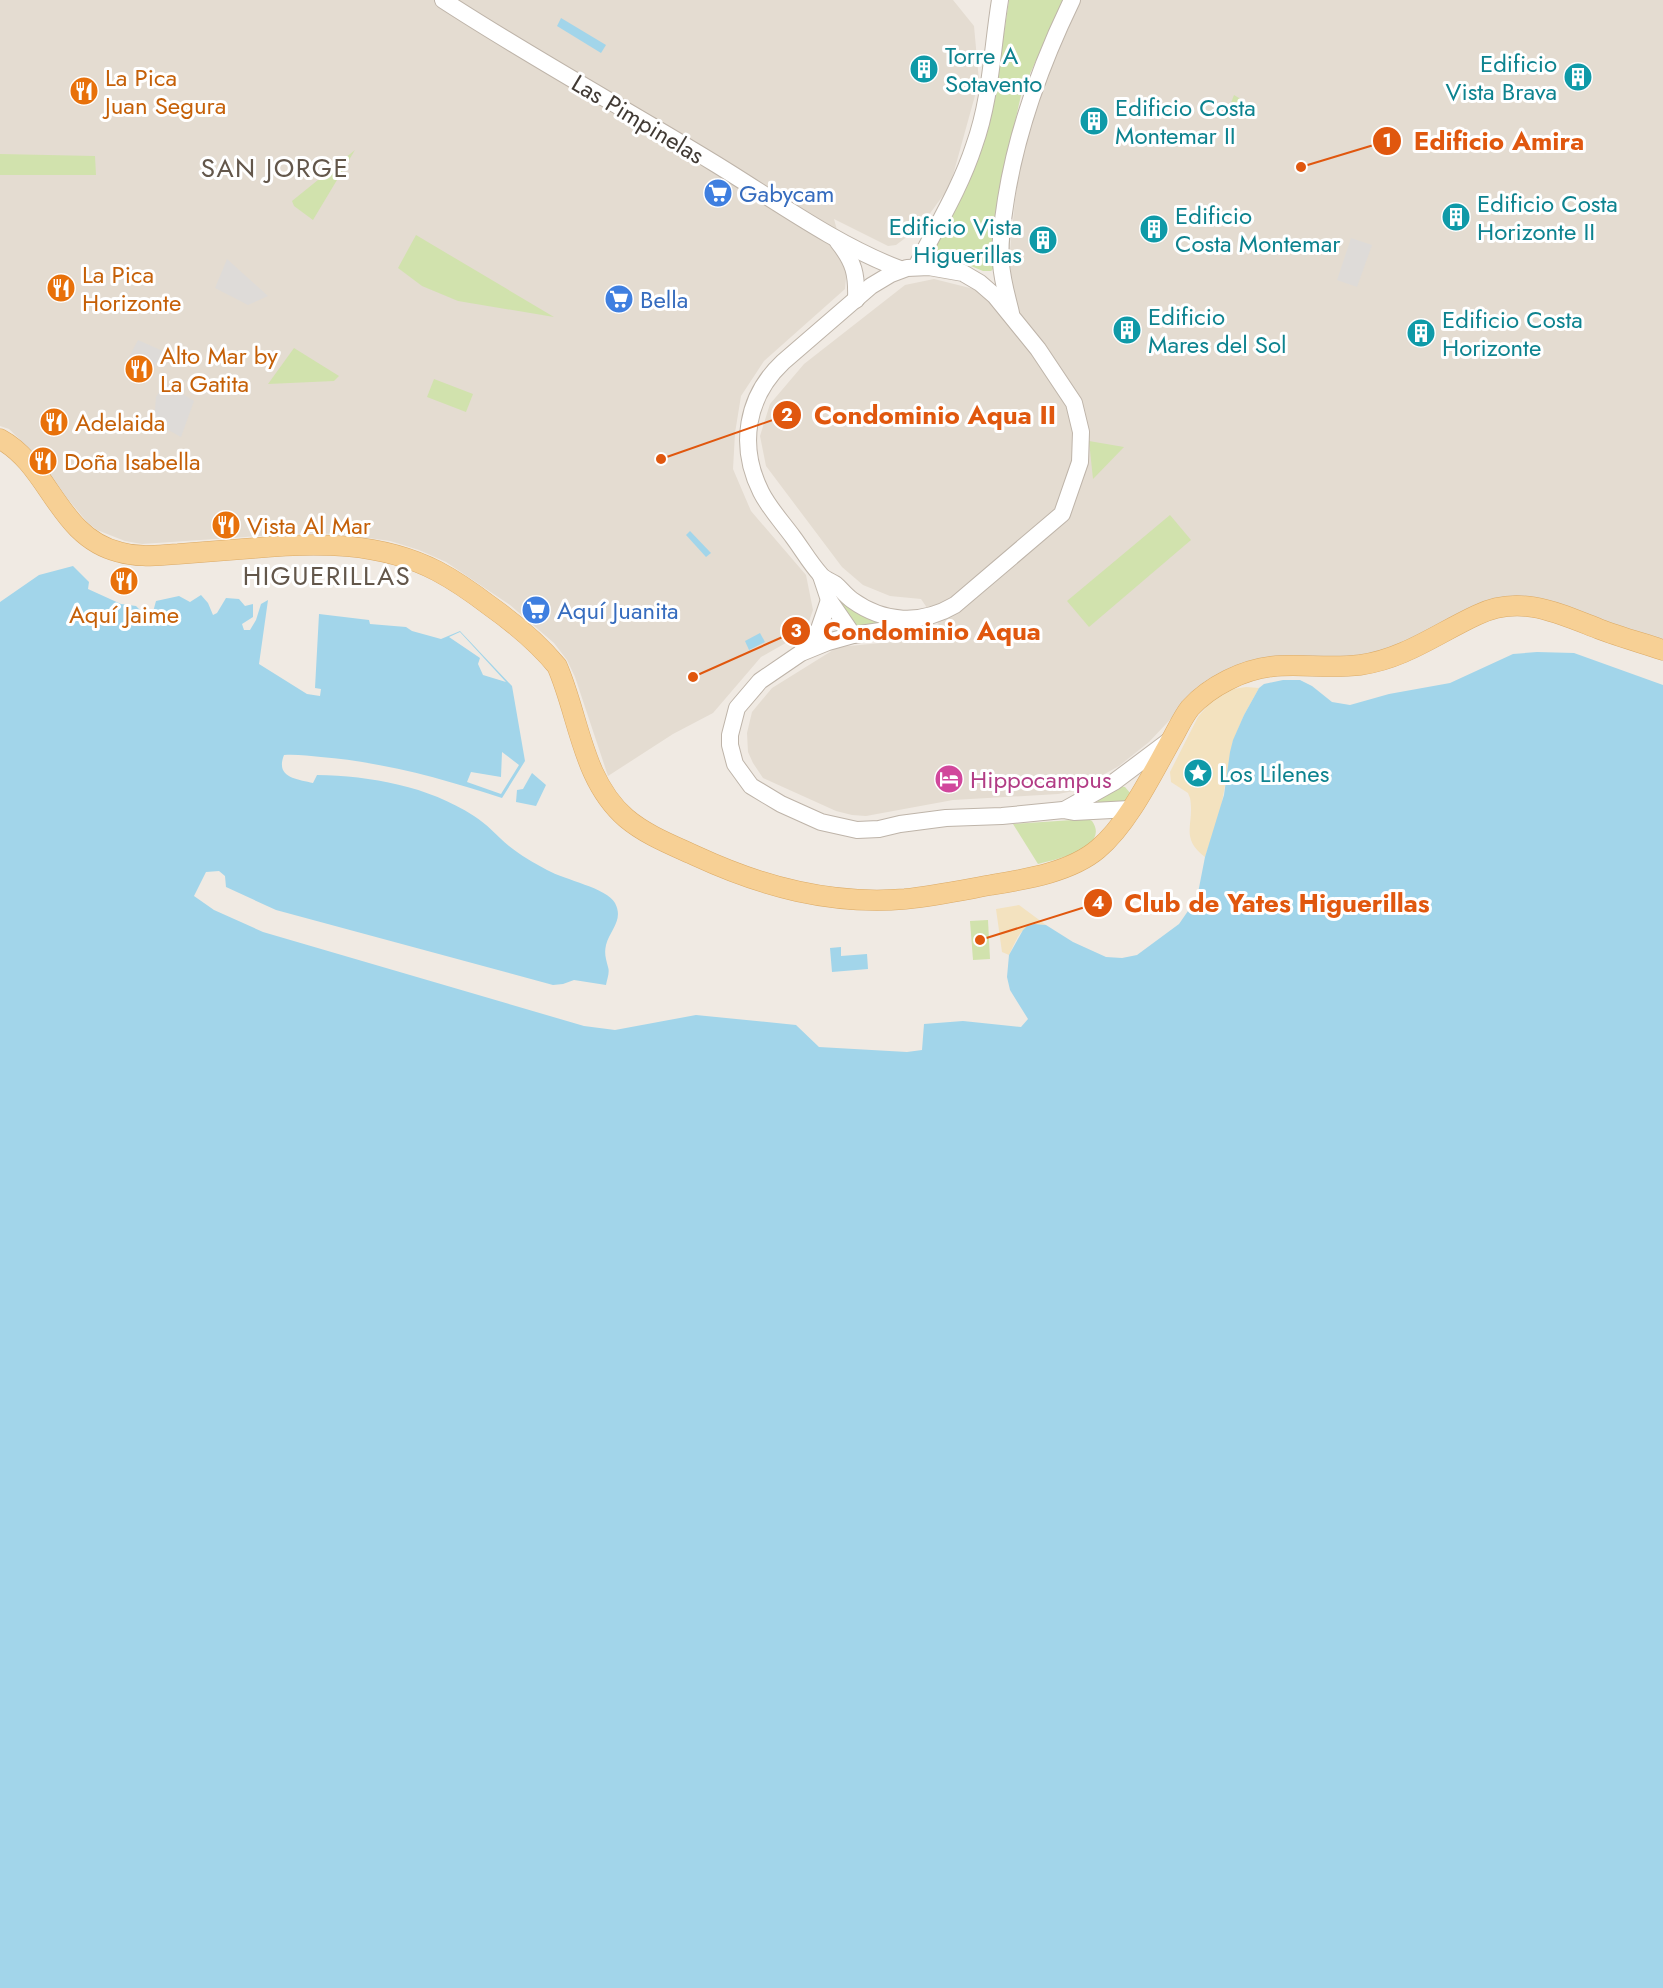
<svg xmlns="http://www.w3.org/2000/svg" width="1663" height="1988" font-family="Jost,sans-serif">
<rect width="100%" height="100%" fill="#f0eae3"/>
<g fill="#e4dcd1">
<polygon points="0,0 953,0 974,26 979,81 950,186 920,227 896,245 888,246 834,219 847,267 845,289 764,361 741,396 735,433 733,469 751,511 806,575 813,610 807,627 791,640 761,657 713,713 673,734 608,776 575,677 567,660 554,643 510,605 446,562 419,550 390,541 354,536 318,533 258,536 142,544 125,541 97,530 87,522 67,498 40,459 9,429 0,426"/>
<polygon points="1081,0 1663,0 1663,643 1535,599 1396,648 1351,658 1285,657 1183,706 1149,742 1119,766 1074,791 1058,794 953,800 866,816 852,815 836,811 763,778 753,763 748,752 747,733 752,712 772,688 838,647 913,640 943,631 921,599 890,596 863,585 842,567 766,466 760,436 770,404 804,364 905,285 934,279 974,289 1012,318 1010,250 1016,190 1023,155 1041,89"/>
</g>
<g fill="#d1e2ad">
<polygon points="1009,0 1064,0 1022,91 1000,188 994,268 991,271 983,271 961,262 934,254 933,243 957,206 981,140 997,80"/>
<polygon points="1234,95 1244,101 1245,105 1226,119 1225,118"/>
<polygon points="355,150 313,220 294,206 292,201"/>
<polygon points="0,154 95,156 96,175 0,175"/>
<polygon points="416,235 554,317 458,301 422,286 398,268"/>
<polygon points="294,348 339,376 334,381 268,384"/>
<polygon points="434,379 473,394 466,412 427,397"/>
<polygon points="1089,441 1124,447 1093,479"/>
<polygon points="1170,515 1191,540 1089,627 1067,601"/>
<polygon points="830,589 902,622 860,629 853,625"/>
<polygon points="1118,786 1125,787 1131,794 1123,807 1098,804 1097,800"/>
<path d="M 1088,819 L 1092,821 C 1111,848 1055,860 1038,864 L 1013,824 Z"/>
<polygon points="988,920 990,959 973,960 970,921"/>
</g>
<g fill="#f3e2bf">
<path d="M 1246,687 L 1259,688 L 1244,715 L 1233,741 L 1220,813 L 1205,857 C 1179,837 1195,825 1190,798 L 1188,793 L 1171,782 L 1170,772 L 1198,717 L 1209,704 L 1227,690 Z"/>
<path d="M 1019,905 L 1046,925 C 1022,922 1018,936 1009,955 L 1002,952 L 996,909 Z"/>
</g>
<g fill="#dedbd8">
<polygon points="1351,238 1372,245 1357,287 1337,280"/>
<polygon points="227,259 268,296 248,305 215,288"/>
<polygon points="138,340 163,351 153,371 127,361"/>
<polygon points="165,383 194,401 181,437 154,422 156,397"/>
</g>
<g fill="#a2d5ea">
<polygon points="561,18 606,45 601,53 557,26"/>
<polygon points="690,531 711,553 706,557 686,535"/>
<path d="M 73,566 L 89,582 L 88,589 L 121,604 L 136,606 L 143,613 L 145,622 L 159,622 L 160,615 L 153,612 L 156,601 L 179,596 L 190,602 L 201,595 L 208,603 L 213,615 L 217,613 L 226,598 L 239,599 L 245,606 L 253,604 L 253,617 L 242,624 L 244,630 L 250,630 L 256,620 L 261,604 L 268,600 L 259,664 L 307,694 L 320,696 L 321,689 L 315,688 L 319,614 L 369,620 L 370,624 L 406,627 L 412,631 L 441,639 L 460,631 L 512,686 L 525,761 L 502,798 C 444,779 383,762 321,757 C 309,756 296,754 284,755 C 275,778 297,779 313,783 L 317,775 C 371,776 428,786 474,816 C 487,824 497,836 509,846 C 520,855 534,863 547,870 C 565,880 607,888 615,903 C 624,920 610,930 606,945 C 604,954 606,959 608,967 C 610,972 607,979 606,985 L 574,980 L 563,984 L 553,985 L 276,910 L 226,887 L 225,876 L 219,871 L 206,872 L 194,896 L 214,910 L 263,932 L 584,1026 L 615,1030 L 696,1015 L 796,1025 L 819,1047 L 907,1052 L 922,1050 L 924,1024 L 963,1021 L 1021,1027 L 1028,1019 L 1010,990 L 1007,977 L 1009,955 L 1023,930 L 1027,926 L 1034,924 L 1046,925 L 1073,942 L 1106,957 L 1122,958 L 1137,955 L 1179,924 L 1197,898 L 1205,857 L 1224,795 L 1230,752 L 1233,740 L 1244,715 L 1259,688 L 1264,684 L 1283,680 L 1300,680 L 1312,686 L 1332,702 L 1350,705 L 1389,694 L 1450,683 L 1513,654 L 1537,652 L 1574,653 L 1663,685 L 1663,1988 L 0,1988 L 0,602 L 39,575 Z"/>
<polygon points="760,633 765,642 749,650 745,641"/>
<polygon points="532,773 546,785 536,806 516,802 517,790 523,789"/>
<polygon points="841,947 841,956 867,954 868,969 832,972 830,948"/>
</g>
<g fill="#f0eae3">
<polygon points="460,632 506,682 483,675 478,664 480,658 449,637"/>
<polygon points="502,752 519,765 501,794 467,782 471,772 501,777"/>
</g>
<g fill="none" stroke-linecap="round" stroke-linejoin="round">
<g stroke="#beb4a9" stroke-width="18">
<g id="minor">
<path d="M 443,0 C 532,58 624,108 714,163 C 773,199 836,245 900,269"/>
<path d="M 838,242 C 854,262 857,274 856,300"/>
<path d="M 916,267 C 936,227 960,189 974,146 C 991,99 992,49 1000,0"/>
<path d="M 929,267 L 963,273 L 980,283 L 995,296 L 1038,349 L 1074,403 L 1081,432 L 1080,462 L 1062,514 L 955,605 C 921,625 884,623 852,600 C 845,595 841,589 835,584 C 830,581 824,579 820,574 C 810,563 802,549 793,537 C 782,522 769,508 761,492 C 738,446 746,397 783,362 L 871,286 L 891,274 L 907,268 Z"/>
<path d="M 1011,313 C 1007,296 1002,280 1001,263 C 999,242 1003,220 1006,199 C 1017,129 1041,64 1072,0"/>
<polyline points="821,576 829,600 853,635"/>
<polyline points="909,622 887,630 853,635 828,642 801,653 760,681 737,708 730,735 730,745 735,764 751,786 781,804 821,822 857,830 879,829 900,824 946,818 1002,816 1063,810 1074,812 1130,809"/>
<polyline points="802,652 819,629 829,600"/>
<polyline points="1064,810 1114,782 1170,740"/>
</g>
</g>
<g stroke="#dbaa66" stroke-width="21">
<path id="major" d="M 0,439 C 50,466 58,537 119,552 C 139,558 158,555 178,554 C 204,552 229,550 255,548 C 316,542 381,542 437,571 C 456,581 473,593 490,606 C 514,623 538,643 557,666 C 579,716 582,780 626,818 C 646,835 672,845 696,856 C 763,887 831,905 905,899 C 934,896 963,890 991,885 C 1027,879 1071,872 1098,849 C 1129,823 1153,772 1173,737 C 1178,728 1183,717 1190,708 C 1200,697 1214,687 1228,680 C 1277,655 1311,671 1360,665 C 1404,659 1438,633 1477,615 C 1520,594 1558,613 1599,629 C 1620,637 1642,643 1663,650"/>
</g>
<use href="#minor" stroke="#fff" stroke-width="16"/>
<use href="#major" stroke="#f7d095" stroke-width="20"/>
</g>
<defs>
<g id="building-disc" transform="scale(1.5)"><circle r="9.5" fill="#0f9aa8" stroke="#fff"/><path d="M-4-6H4V6H1V3H-1V6H-4ZM-2.5-4.3h1.7v1.8h-1.7ZM.8-4.3h1.7v1.8H.8ZM-2.5-1h1.7V.8h-1.7ZM.8-1h1.7V.8H.8Z" fill="#fff"/></g>
<g id="restaurant-disc" transform="scale(1.5)"><circle r="9.5" fill="#e8710a" stroke="#fff"/><path d="M-5-6h1v4h1v-4h1v4h1v-4h1v5L-1.5 .5V6h-2V.5L-5-1ZM5-6V6H3V1.5H1.5Q1.5-4 5-6Z" fill="#fff"/></g>
<g id="supermarket-disc" transform="scale(1.5)"><circle r="9.5" fill="#3f7fe0" stroke="#fff"/><path d="M-6-5.5h2.5l.6 2H6L4.5 2H-2.5L-4.4-4H-6ZM-1.5 3.2a1.3 1.3 0 1 0 .1 0ZM3 3.2a1.3 1.3 0 1 0 .1 0Z" fill="#fff"/></g>
<g id="sight-disc" transform="scale(1.5)"><circle r="9.5" fill="#0f9aa8" stroke="#fff"/><path d="M0-6L1.8-2.2L6-1.7L2.9 1.2L3.7 5.4L0 3.3L-3.7 5.4L-2.9 1.2L-6-1.7L-1.8-2.2Z" fill="#fff"/></g>
<g id="hotel-disc" transform="scale(1.5)"><circle r="9.5" fill="#d1479c" stroke="#fff"/><path d="M-6-4.5h1.5V1H6V5H4.5V3h-9V5H-6ZM-4 0a1.8 1.8 0 1 1 3.6 0ZM.5 0V-2.5h3Q6-2.5 6 0Z" fill="#fff"/></g>
</defs>
<g fill-rule="evenodd">
<use href="#building-disc" x="924" y="69"/>
<use href="#building-disc" x="1578" y="77"/>
<use href="#restaurant-disc" x="84" y="91"/>
<use href="#building-disc" x="1094" y="121"/>
<use href="#supermarket-disc" x="718" y="193"/>
<use href="#building-disc" x="1456" y="217"/>
<use href="#building-disc" x="1154" y="229"/>
<use href="#building-disc" x="1043" y="240"/>
<use href="#restaurant-disc" x="61" y="288"/>
<use href="#supermarket-disc" x="619" y="299"/>
<use href="#building-disc" x="1127" y="330"/>
<use href="#building-disc" x="1421" y="333"/>
<use href="#restaurant-disc" x="139" y="369"/>
<use href="#restaurant-disc" x="54" y="422"/>
<use href="#restaurant-disc" x="43" y="461"/>
<use href="#restaurant-disc" x="226" y="525"/>
<use href="#restaurant-disc" x="124" y="581"/>
<use href="#supermarket-disc" x="536" y="610"/>
<use href="#sight-disc" x="1198" y="773"/>
<use href="#hotel-disc" x="949" y="779"/>
</g>
<g text-anchor="middle" dominant-baseline="central" stroke-width="6" stroke-linejoin="round" paint-order="stroke">
<g font-size="24" fill="#0d838f" stroke="#fff" text-anchor="start">
<text x="945" y="55">Torre A<tspan x="945" dy="28">Sotavento</tspan></text>
<text x="1557" y="63" text-anchor="end">Edificio<tspan x="1557" dy="28">Vista Brava</tspan></text>
<text x="1115" y="107">Edificio Costa<tspan x="1115" dy="28">Montemar II</tspan></text>
<text x="1477" y="203">Edificio Costa<tspan x="1477" dy="28">Horizonte II</tspan></text>
<text x="1175" y="215">Edificio<tspan x="1175" dy="28">Costa Montemar</tspan></text>
<text x="1022" y="226" text-anchor="end">Edificio Vista<tspan x="1022" dy="28">Higuerillas</tspan></text>
<text x="1148" y="316">Edificio<tspan x="1148" dy="28">Mares del Sol</tspan></text>
<text x="1442" y="319">Edificio Costa<tspan x="1442" dy="28">Horizonte</tspan></text>
<text x="1219" y="773">Los Lilenes</text>
</g>
<g font-size="24" fill="#c56008" stroke="#fff" text-anchor="start">
<text x="105" y="77">La Pica<tspan x="105" dy="28">Juan Segura</tspan></text>
<text x="82" y="274">La Pica<tspan x="82" dy="28">Horizonte</tspan></text>
<text x="160" y="355">Alto Mar by<tspan x="160" dy="28">La Gatita</tspan></text>
<text x="75" y="422">Adelaida</text>
<text x="64" y="461">Doña Isabella</text>
<text x="247" y="525">Vista Al Mar</text>
<text x="124" y="614" text-anchor="middle">Aquí Jaime</text>
</g>
<g font-size="24" fill="#413a34" stroke="#fff">
<text transform="translate(638 119) rotate(31)">Las Pimpinelas</text>
</g>
<g font-size="24" fill="#366cbe" stroke="#fff" text-anchor="start">
<text x="739" y="193">Gabycam</text>
<text x="640" y="299">Bella</text>
<text x="557" y="610">Aquí Juanita</text>
</g>
<g font-size="24" fill="#b23c85" stroke="#fff" text-anchor="start">
<text x="970" y="779">Hippocampus</text>
</g>
<g font-size="26" letter-spacing="1.5" fill="#63574b" stroke="#fff">
<text x="275" y="168">SAN JORGE</text>
<text x="327" y="576">HIGUERILLAS</text>
</g>
</g>
<path fill="none" stroke="#e0570e" stroke-width="2" d="M1301 167L1387 141M661 459L787 415M693 677L796 631M980 940L1098 903"/>
<g fill="#e0570e" stroke="#fff" stroke-width="2">
<circle cx="1301" cy="167" r="6"/>
<circle cx="661" cy="459" r="6"/>
<circle cx="693" cy="677" r="6"/>
<circle cx="980" cy="940" r="6"/>
<circle cx="1387" cy="141" r="15"/>
<circle cx="787" cy="415" r="15"/>
<circle cx="796" cy="631" r="15"/>
<circle cx="1098" cy="903" r="15"/>
</g>
<g font-size="18" text-anchor="middle" font-weight="bold" fill="#fff">
<text x="1387" y="147">1</text>
<text x="787" y="421">2</text>
<text x="796" y="637">3</text>
<text x="1098" y="909">4</text>
</g>
<g font-size="26" text-anchor="middle" font-weight="bold" fill="#e0570e" stroke="#fff" stroke-width="6" stroke-linejoin="round" paint-order="stroke">
<text x="1499" y="150">Edificio Amira</text>
<text x="935" y="424">Condominio Aqua II</text>
<text x="932" y="640">Condominio Aqua</text>
<text x="1277" y="912">Club de Yates Higuerillas</text>
</g>
</svg>
